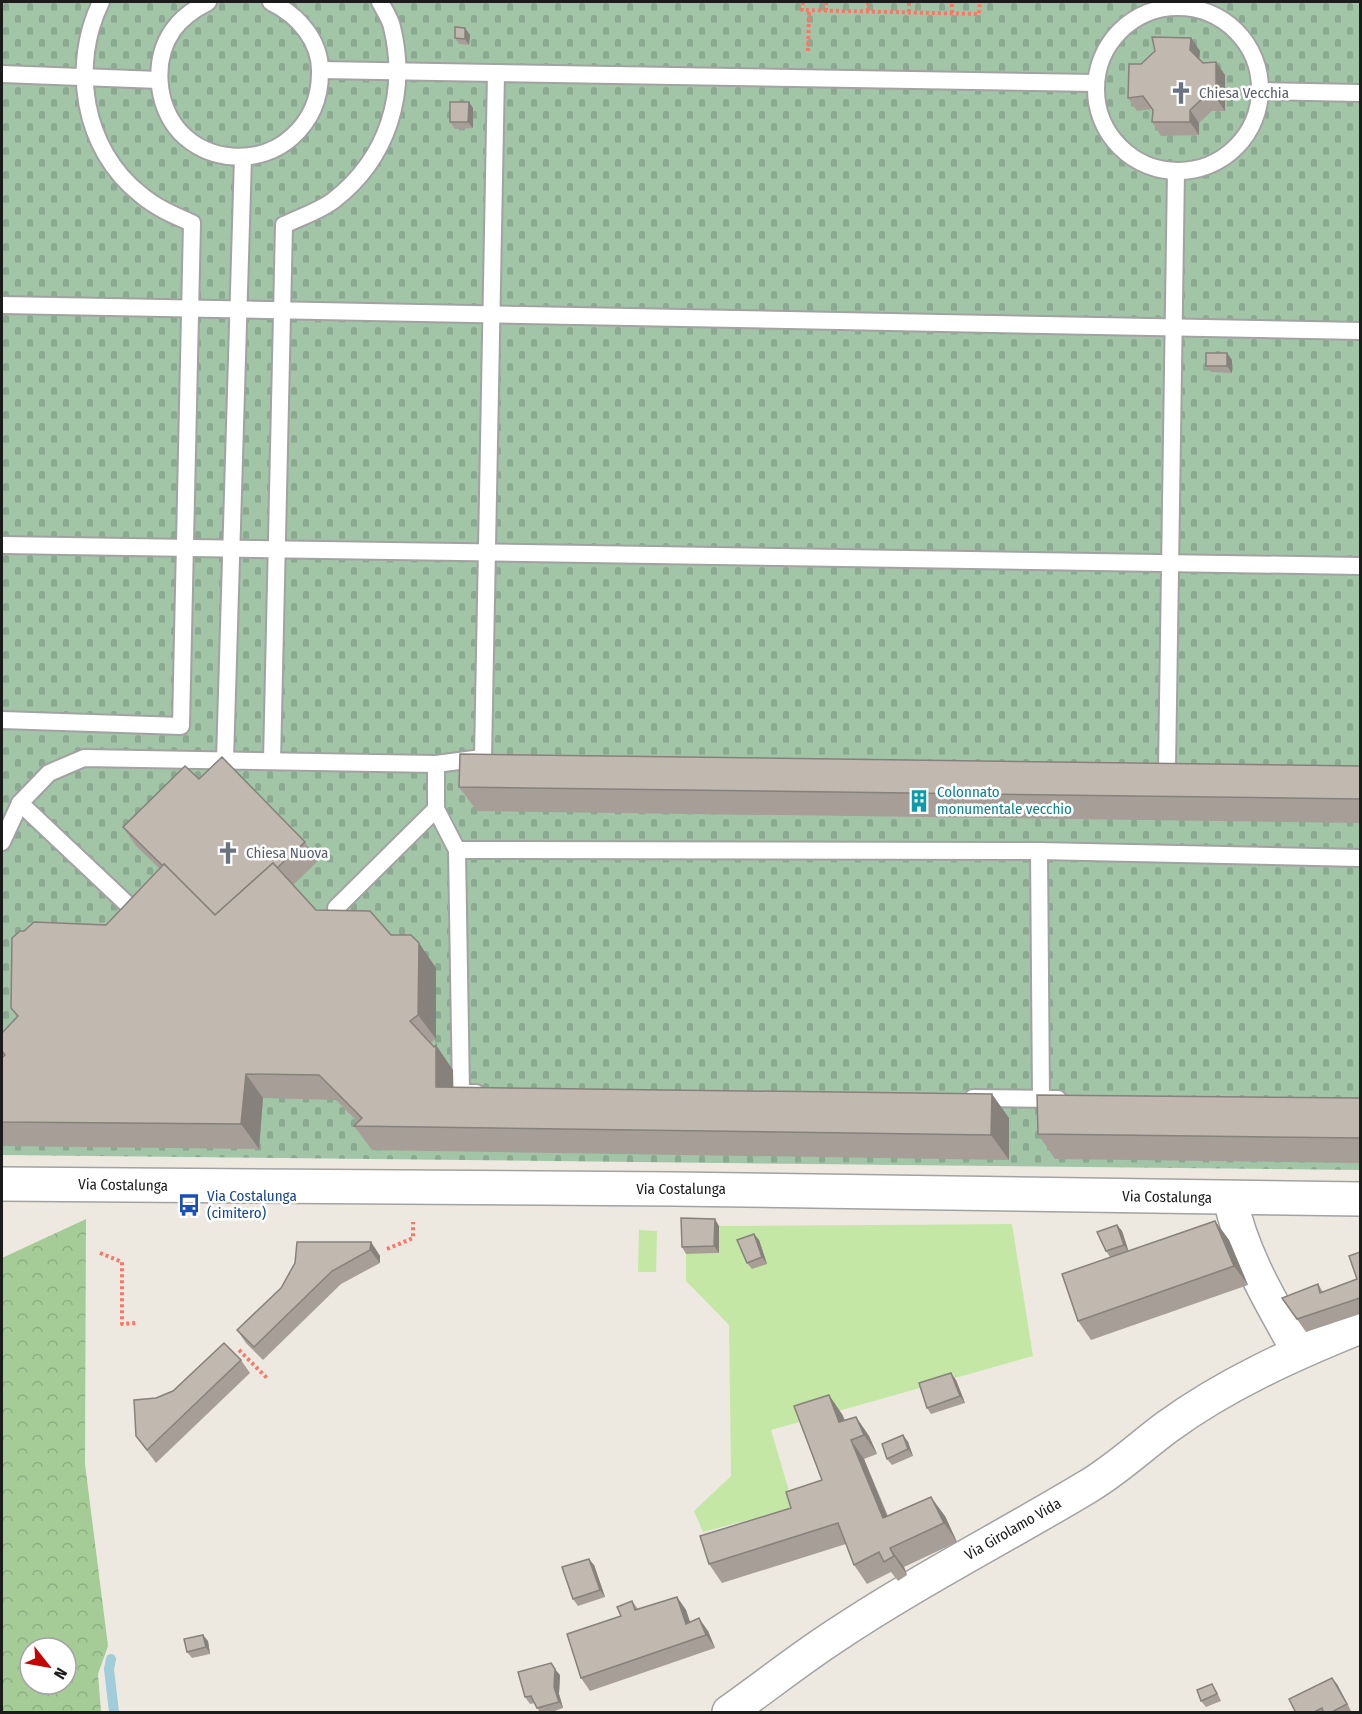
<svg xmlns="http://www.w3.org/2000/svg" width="1362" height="1714" font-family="'Fira Sans Condensed',sans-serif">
<defs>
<pattern id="forest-crowns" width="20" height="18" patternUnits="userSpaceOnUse" patternTransform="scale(1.5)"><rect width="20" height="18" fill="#a5cc96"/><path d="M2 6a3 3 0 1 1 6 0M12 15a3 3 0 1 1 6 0" fill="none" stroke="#8daf81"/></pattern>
<pattern id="cemetery-stones" width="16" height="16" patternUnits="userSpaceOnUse" patternTransform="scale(1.5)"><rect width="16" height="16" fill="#a2c5a8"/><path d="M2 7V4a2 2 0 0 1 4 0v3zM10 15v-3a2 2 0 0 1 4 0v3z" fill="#8ba990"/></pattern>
</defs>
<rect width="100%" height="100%" fill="#ede9e1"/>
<g fill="#c5e7a6">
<polygon points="1012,1224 1033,1356 771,1430 794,1508 703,1532 694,1511 731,1476 729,1325 686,1281 686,1254 719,1253 719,1226"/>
<polygon points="639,1230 657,1231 656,1272 638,1272"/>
</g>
<path fill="url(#forest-crowns)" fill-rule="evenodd" d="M 86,1219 L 85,1464 L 108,1646 L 98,1674 L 101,1712 L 2,1712 L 2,1258 ZM 30,1648 L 66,1648 L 66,1684 L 30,1684 Z"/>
<polygon fill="url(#cemetery-stones)" points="2,2 1360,2 1360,1170 2,1155"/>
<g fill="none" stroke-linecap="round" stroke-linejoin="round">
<polyline stroke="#a1cdda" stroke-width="10" points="111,1659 109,1669 114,1712"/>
<g stroke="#a2a2a2" stroke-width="20">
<g id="service">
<path d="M 208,2 C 194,9 182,17 173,30 C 152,60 156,105 180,132 C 209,163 261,165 292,137 C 311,120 320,99 320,73 C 321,41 298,15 271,2"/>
<circle cx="1178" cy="89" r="82"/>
<polyline points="321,70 1096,83"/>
<polyline points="2,74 159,80"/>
<polyline points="1261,91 1360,93"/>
<polyline points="2,305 1360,331"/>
<polyline points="2,545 1360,566"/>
<path d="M 2,720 L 181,726 L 192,223 C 173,215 155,207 140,194 C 83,149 70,65 101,2"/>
<polyline points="483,758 496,73"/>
<polyline points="225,760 243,157"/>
<path d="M 272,761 L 284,225 C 300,217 320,211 334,200 C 388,158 408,93 392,27 C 390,18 384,10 380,2"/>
<polyline points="436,764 436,809 457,850 461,1093 476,1093"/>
<polyline points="1167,769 1176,171"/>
<polyline points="20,803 126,903"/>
<polyline points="2,842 20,803 49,773 84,758 436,764 482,758"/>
<polyline points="457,850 1039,851 1360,858"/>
<polyline points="1039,851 1041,1099"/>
<polyline points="336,908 436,809"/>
<polyline points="973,1098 1058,1099"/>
</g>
</g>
<g stroke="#a2a2a2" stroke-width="36">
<g id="minor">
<path d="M 1230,1198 C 1242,1255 1271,1302 1299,1352"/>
<path d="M 729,1712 C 763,1688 797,1661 832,1638 C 914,1583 1002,1538 1087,1487 C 1116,1470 1140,1447 1167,1427 C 1226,1384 1293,1354 1360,1327"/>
</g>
</g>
<g stroke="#a2a2a2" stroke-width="36">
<polyline id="tertiary" points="2,1184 673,1189 1360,1199"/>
</g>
<g stroke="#f77867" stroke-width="4" stroke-dasharray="3 3" stroke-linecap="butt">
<polyline points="803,2 802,10 979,14 980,2"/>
<polyline points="826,2 826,10"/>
<polyline points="868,11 868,2"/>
<polyline points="909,12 909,2"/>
<polyline points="952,13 952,2"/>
<polyline points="808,51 809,10"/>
<polyline points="387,1249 413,1238 413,1222"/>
<polyline points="100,1253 122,1262 122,1324 136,1323"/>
<polyline points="239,1350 268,1379"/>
</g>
<use href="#service" stroke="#fff" stroke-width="16"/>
<use href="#minor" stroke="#fff" stroke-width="33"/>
<use href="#tertiary" stroke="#fff" stroke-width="33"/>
</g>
<g fill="#a69e97">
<polygon points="465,28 470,35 469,45 459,44 455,38"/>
<polygon points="1191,38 1200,51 1199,59 1203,63 1216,62 1225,75 1225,111 1212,111 1199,123 1199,135 1161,136 1152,122 1153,111 1152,109 1137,111 1128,98 1141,64"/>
<polygon points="473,108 473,128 455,129 450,122"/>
<polygon points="1227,353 1232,360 1232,373 1211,372 1206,366"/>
<polygon points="1360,766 1360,823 477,811 459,787"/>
<polygon points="199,779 305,842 318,861 293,885 316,910 419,943 436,968 436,1039 430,1043 453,1070 453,1087 1009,1118 1009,1160 372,1150 354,1126 358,1122 336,1100 263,1098 259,1149 2,1146 2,1058 3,1056 2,1054 2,1033 17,1017 11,1008 24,931 106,925 160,869 136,846 123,827"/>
<polygon points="1360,1098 1360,1163 1055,1159 1038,1134"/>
<polygon points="1215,1221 1229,1240 1248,1285 1091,1340 1078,1321 1110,1257 1106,1251 1117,1225 1122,1231 1128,1251"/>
<polygon points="719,1226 719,1253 686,1254 682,1247"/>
<polygon points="754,1234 759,1240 767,1264 752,1269 747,1263"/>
<polygon points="371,1242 380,1256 380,1263 341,1284 263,1360 246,1343 237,1330"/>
<polygon points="1360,1252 1360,1314 1306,1332 1282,1298 1318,1284 1323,1292 1357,1279"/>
<polygon points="241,1360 250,1373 156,1463 136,1436 156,1398"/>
<polygon points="956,1380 965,1403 931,1414 927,1408"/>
<polygon points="842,1414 845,1420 856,1417 869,1436 877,1454 864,1459 888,1516 945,1516 957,1542 904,1567 907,1575 898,1581 891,1572 867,1584 854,1565 846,1544 722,1583 709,1564 791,1508 822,1480"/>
<polygon points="903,1435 908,1442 913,1456 892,1465 887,1459"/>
<polygon points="594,1565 605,1597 578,1606 573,1599"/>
<polygon points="677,1597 686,1610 690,1622 708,1631 715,1648 590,1691 581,1678 632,1601 638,1609"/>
<polygon points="208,1641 210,1654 192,1658 187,1652"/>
<polygon points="560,1675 559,1694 563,1708 549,1713 540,1713 535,1703 530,1704 525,1697"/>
<polygon points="1337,1684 1351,1711 1348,1713 1296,1713"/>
<polygon points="1216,1690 1221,1701 1206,1707 1201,1701"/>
</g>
<g fill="#87817b">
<polygon points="465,28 470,35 469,45 465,39"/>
<polygon points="1191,38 1200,51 1199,63 1190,50"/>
<polygon points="1216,62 1225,75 1225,111 1216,98"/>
<polygon points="469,102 473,108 473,128 468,122"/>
<polygon points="1190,110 1199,123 1199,135 1190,122"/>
<polygon points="1227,353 1232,360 1232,373 1227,366"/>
<polygon points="419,943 436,968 436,1039 418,1015"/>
<polygon points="436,1045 453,1070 454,1111 436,1087"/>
<polygon points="246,1074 263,1098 259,1149 241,1124"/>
<polygon points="992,1094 1009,1118 1009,1160 991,1135"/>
<polygon points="715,1219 719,1226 719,1253 714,1246"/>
<polygon points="1215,1221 1229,1240 1248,1285 1234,1266"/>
<polygon points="1117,1225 1122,1231 1129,1252 1124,1245"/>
<polygon points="754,1234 759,1240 767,1264 762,1257"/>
<polygon points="371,1242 380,1256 380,1263 370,1250"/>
<polygon points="951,1373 956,1380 965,1403 960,1396"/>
<polygon points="829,1395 842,1414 852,1441 839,1422"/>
<polygon points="856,1417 869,1436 877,1454 864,1435"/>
<polygon points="903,1435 908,1442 913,1456 908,1449"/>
<polygon points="851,1440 864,1459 896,1538 883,1518"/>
<polygon points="931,1497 945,1516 957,1542 944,1523"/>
<polygon points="890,1548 904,1567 907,1575 894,1556"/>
<polygon points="589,1559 594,1565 605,1597 600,1590"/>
<polygon points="677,1597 686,1610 695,1637 686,1624"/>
<polygon points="699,1618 708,1631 715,1648 706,1635"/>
<polygon points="203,1635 208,1641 210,1654 206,1647"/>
<polygon points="555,1669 560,1675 559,1694 563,1708 559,1702 554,1687"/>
<polygon points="1332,1678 1337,1684 1351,1711 1347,1704"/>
</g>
<g fill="#c1b8b0" stroke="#87817b" stroke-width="1.5">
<polygon points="455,27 465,28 465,39 455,38"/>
<polygon points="1152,37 1191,38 1190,50 1203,63 1216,62 1216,98 1203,98 1190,110 1190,122 1152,122 1153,110 1143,96 1128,98 1129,64 1141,64 1155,51"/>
<polygon points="450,102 469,102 468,122 450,122"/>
<rect x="1206" y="353" width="21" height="13"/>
<polygon points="460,754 1360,766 1360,799 459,787"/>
<polygon points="222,757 305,842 277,868 273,863 215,915 164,864 163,866 123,827 185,766 199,779"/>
<polygon points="273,863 316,910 370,911 391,935 411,935 419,943 418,1015 410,1021 434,1047 436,1045 436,1087 992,1094 991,1135 354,1126 362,1118 319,1075 246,1074 241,1124 2,1122 2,1058 5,1055 2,1051 2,1033 18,1016 11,1008 12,938 20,931 24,931 34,922 106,925 164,864 215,915"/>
<polygon points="1037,1095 1360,1098 1360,1138 1038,1134"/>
<polygon points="681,1218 715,1219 714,1246 682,1247"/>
<polygon points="1215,1221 1234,1266 1078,1321 1062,1274"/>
<polygon points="1117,1225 1124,1245 1106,1251 1097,1232"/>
<polygon points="754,1234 762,1257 747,1263 737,1240"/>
<polygon points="297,1242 371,1242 370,1250 332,1271 254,1347 237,1330 281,1288 295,1263"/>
<polygon points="1360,1252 1360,1298 1297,1319 1282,1298 1318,1284 1320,1293 1357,1279 1349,1256"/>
<polygon points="224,1343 241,1360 147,1450 136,1436 134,1400 156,1398 173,1391"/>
<polygon points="951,1373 960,1396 927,1408 919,1383"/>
<polygon points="829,1395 839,1422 856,1417 864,1435 851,1440 883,1518 931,1497 944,1523 890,1548 894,1556 884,1562 879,1552 854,1565 838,1523 709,1564 700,1536 791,1508 786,1492 822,1480 794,1406"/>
<polygon points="903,1435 908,1449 887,1459 882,1444"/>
<polygon points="589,1559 600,1590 573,1599 562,1567"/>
<polygon points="677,1597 686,1624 699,1618 706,1635 581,1678 567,1634 621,1616 617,1607 632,1601 635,1610"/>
<polygon points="203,1635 206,1647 187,1652 184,1639"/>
<polygon points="551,1663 555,1669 554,1687 559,1702 537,1708 531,1696 525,1697 518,1672"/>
<polygon points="1332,1678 1347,1704 1330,1713 1324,1713 1322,1708 1312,1713 1296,1713 1289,1699"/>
<polygon points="1212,1684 1217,1694 1201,1701 1197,1690"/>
</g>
<defs>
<g id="church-bare" transform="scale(1.8)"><path d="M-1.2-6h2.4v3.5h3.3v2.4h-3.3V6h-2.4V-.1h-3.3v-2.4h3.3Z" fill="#6b7280" stroke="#fff" stroke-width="2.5" paint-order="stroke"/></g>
<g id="building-bare" transform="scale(1.8)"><path d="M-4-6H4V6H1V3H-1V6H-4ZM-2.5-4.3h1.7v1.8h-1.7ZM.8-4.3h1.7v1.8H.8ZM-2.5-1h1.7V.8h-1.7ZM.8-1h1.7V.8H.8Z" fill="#0f9aa8" stroke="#fff" stroke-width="2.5" paint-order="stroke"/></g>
<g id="bus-bare" transform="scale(1.8)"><path d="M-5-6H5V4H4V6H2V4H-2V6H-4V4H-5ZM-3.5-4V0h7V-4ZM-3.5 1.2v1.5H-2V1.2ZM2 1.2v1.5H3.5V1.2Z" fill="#1a4fb4" stroke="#fff" stroke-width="2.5" paint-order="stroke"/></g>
</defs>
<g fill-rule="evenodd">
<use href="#church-bare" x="1181" y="93"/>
<use href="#building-bare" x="919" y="801"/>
<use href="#church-bare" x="228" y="853"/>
<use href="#bus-bare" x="189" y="1205"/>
</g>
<g text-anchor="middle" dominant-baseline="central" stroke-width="5" stroke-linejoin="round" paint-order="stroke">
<g font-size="15" fill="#5b616d" stroke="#fff" text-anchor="start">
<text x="1199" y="93">Chiesa Vecchia</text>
<text x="246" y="853">Chiesa Nuova</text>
</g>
<g font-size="15" fill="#0d838f" stroke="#fff" text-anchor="start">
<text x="937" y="792">Colonnato<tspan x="937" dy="17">monumentale vecchio</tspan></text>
</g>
<g font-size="15" fill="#1b1b1b" stroke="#fff">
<text transform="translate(123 1185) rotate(1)">Via Costalunga</text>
<text x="681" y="1189">Via Costalunga</text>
<text transform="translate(1167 1197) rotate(1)">Via Costalunga</text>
<text transform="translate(1013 1529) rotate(-30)">Via Girolamo Vida</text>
</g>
<g font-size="15" fill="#164399" stroke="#fff" text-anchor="start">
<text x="207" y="1196">Via Costalunga<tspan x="207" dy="17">(cimitero)</tspan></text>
</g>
</g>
<rect width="1362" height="1714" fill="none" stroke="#1b1b1b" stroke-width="6"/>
<g transform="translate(48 1666) rotate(121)"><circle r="28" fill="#ffffff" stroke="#a4a4a4" stroke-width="1.5"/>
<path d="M0-4.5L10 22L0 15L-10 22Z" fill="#c30503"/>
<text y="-9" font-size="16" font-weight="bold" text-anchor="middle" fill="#1b1b1b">N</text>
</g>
</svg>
